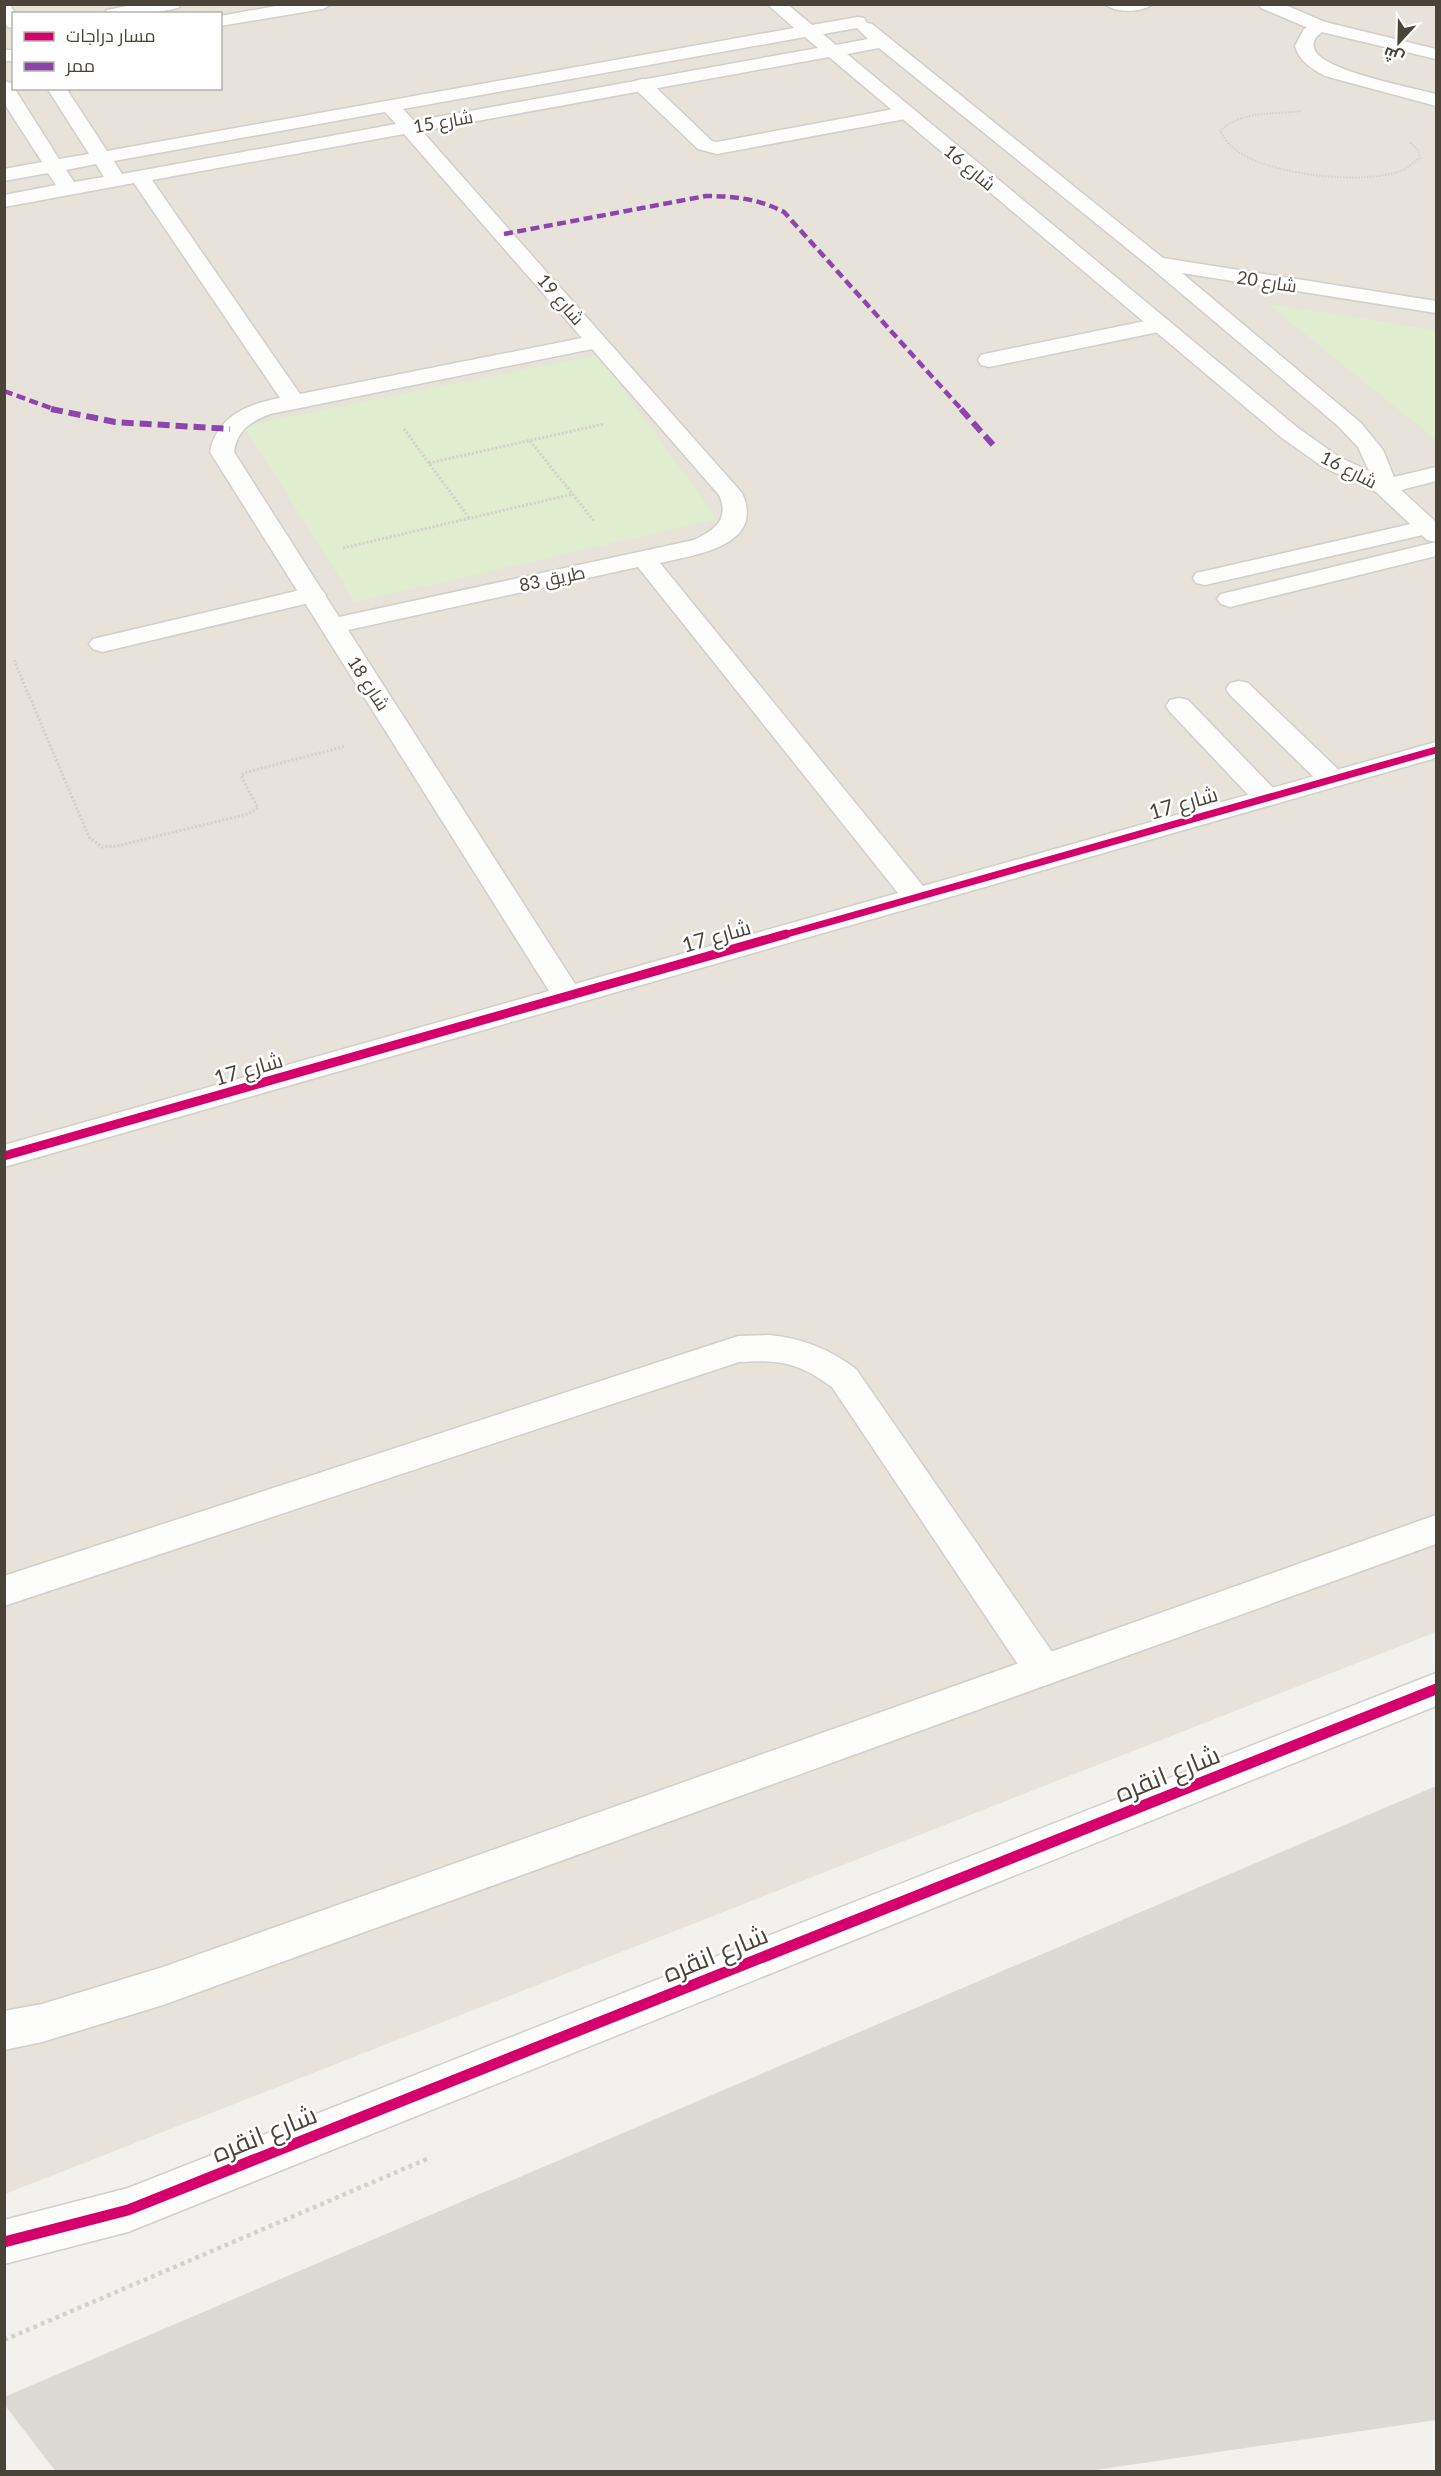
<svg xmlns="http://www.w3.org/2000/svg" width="1441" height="2476" font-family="Lato,Cairo,sans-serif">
<rect width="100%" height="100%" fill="#f3f1ed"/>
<path fill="#e7e3db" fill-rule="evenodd" d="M 5,5 L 1436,5 L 1436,1632 L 5,2194 ZM 14,14 L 220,14 L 220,88 L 14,88 Z"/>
<g fill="#e0edce">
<polygon points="1268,304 1436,330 1436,440"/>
<polygon points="598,355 717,519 355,602 244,426"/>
</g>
<polygon fill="#dddad5" points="1436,1786 1436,2420 1082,2472 56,2472 4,2404 4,2397"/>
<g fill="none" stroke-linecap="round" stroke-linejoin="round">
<g stroke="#d1cfcb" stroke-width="3">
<g id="service">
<path d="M 1105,4 L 1152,4 C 1144,13 1113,13 1105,4 Z"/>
<path d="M 1319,21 L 1325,22 L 1328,26 C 1323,33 1311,37 1314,48 C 1318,70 1414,88 1436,94 L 1436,106 L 1325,76 C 1312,69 1299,61 1295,46 L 1304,29 Z"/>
<polygon points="642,79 649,81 712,141 717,142 905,107 912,109 915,113 912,117 905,119 717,154 698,149 635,89 633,85 635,81"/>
<polygon points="1160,318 1168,320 1171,325 1168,330 989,367 981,365 978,360 981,355 989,353"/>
<polygon points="1428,520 1436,522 1436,532 1205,585 1196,583 1193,578 1196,573 1205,571"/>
<polygon points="1436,542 1436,556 1230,607 1221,604 1217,599 1221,594"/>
<polygon points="313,587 322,590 326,595 322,600 102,652 93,649 89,644 93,639"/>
<polygon points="1239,681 1248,683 1342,773 1346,779 1342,785 1332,787 1322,785 1230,695 1226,689 1230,683"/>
<polygon points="1179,698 1188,700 1276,791 1280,797 1276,803 1266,805 1256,803 1170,712 1166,706 1170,700"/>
</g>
</g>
<g stroke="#d1cfcb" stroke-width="3">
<g id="minor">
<polygon points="4,4 10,5 16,14 14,14 14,28 8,27 4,22"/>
<polygon points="137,4 181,4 178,8 148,14 104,14 107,10"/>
<polygon points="287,4 332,4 323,9 220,26 220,16"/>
<path d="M 767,4 L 787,4 L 812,25 L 858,17 L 864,18 L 867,23 L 872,24 L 1163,258 L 1436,301 L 1436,313 L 1182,273 L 1361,423 L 1383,450 L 1394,477 L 1436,467 L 1436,481 L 1401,490 L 1436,522 L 1436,542 L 1427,540 L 1376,492 L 1323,467 L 1282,438 L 829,57 L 422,131 L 742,493 C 766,546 695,555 660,563 L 923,886 L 1436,742 L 1436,758 L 4,1167 L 4,1145 L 549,991 L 210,452 C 217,416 248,404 280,398 L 134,183 L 4,207 L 4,195 L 56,185 L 48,173 L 4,181 L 4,169 L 42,162 L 4,103 L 4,81 L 11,83 L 59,159 L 89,154 L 47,88 L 66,88 L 107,151 L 794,28 ZM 857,28 L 868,39 L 836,45 L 823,34 ZM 805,37 L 818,48 L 414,121 L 403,109 ZM 879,48 L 1150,267 L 1337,425 L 1358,447 L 1369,471 L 1339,457 L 1298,428 L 847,54 ZM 385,112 L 396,124 L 122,174 L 114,161 ZM 404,134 L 582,338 L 300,394 L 152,180 ZM 96,164 L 104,177 L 74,182 L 66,170 ZM 592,349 L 719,495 C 730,519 715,530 694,540 L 339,617 L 234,452 C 237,430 250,422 270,414 ZM 638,567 L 898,893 L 575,984 L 348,630 Z"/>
<polygon points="1258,4 1283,4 1325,22 1436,49 1436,59 1313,30 1261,8"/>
<rect x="4" y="50" width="10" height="11"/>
<path d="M 769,1335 C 802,1338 830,1349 856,1369 L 1057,1659 L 1062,1670 L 1057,1681 L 1043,1686 L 1029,1681 L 832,1387 C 799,1363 780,1359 739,1362 L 4,1606 L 4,1576 L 726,1340 L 738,1336 Z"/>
</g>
</g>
<g stroke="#d1cfcb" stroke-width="3">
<g id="tertiary">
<polygon points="1436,1515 1436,1544 163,2005 42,2042 4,2050 4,2011 42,2004 163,1967"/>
<polygon points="1436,1673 1436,1706 128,2232 4,2264 4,2220 128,2188"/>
</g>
</g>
<path stroke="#d3d1cb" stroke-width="2" stroke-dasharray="1.5 1.5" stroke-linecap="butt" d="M 1301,111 C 1273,115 1242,110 1220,131 C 1223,136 1227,142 1231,146 C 1260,175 1369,187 1405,169 C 1410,166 1415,161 1420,158 L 1418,150 L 1410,142"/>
<g stroke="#d3d1cb" stroke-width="3" stroke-dasharray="2 2" stroke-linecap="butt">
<polyline points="404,429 469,518"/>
<polyline points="530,441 594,521"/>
<polyline points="429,463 604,424"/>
<polyline points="343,548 573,494"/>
<polyline points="14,660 89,837 102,847 117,846 248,814 258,808 241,776 244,773 346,746"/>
</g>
<polyline stroke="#d3d1cb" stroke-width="4.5" stroke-dasharray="4 4" stroke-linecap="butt" points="4,2340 427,2159"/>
<use href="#service" fill="#fdfdfc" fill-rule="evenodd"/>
<use href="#minor" fill="#fdfdfc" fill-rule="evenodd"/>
<use href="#tertiary" fill="#fdfdfc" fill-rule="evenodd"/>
<g stroke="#8e44ad" stroke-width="4.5" stroke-dasharray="9 4.5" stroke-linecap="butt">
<path d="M 504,234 L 706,196 C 734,196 759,199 784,212 L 962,410"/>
<polyline points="4,391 56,410"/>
</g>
<g stroke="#8e44ad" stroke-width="6" stroke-dasharray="12 6" stroke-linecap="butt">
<polyline points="51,409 115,422 230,429"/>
<polyline points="961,409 994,446"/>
</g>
<g stroke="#fff" stroke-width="10">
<polyline id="cycleway-far2" points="780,936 1436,750"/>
</g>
<g stroke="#fff" stroke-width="13">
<polyline id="cycleway-far1" points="4,1156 786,934"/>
</g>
<g stroke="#fff" stroke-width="15">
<polyline id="cycleway" points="4,2242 128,2210 1436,1689"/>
</g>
<use href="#cycleway-far2" stroke="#d6006c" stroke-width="7"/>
<use href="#cycleway-far1" stroke="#d6006c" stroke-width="9"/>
<use href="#cycleway" stroke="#d6006c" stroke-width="11"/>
</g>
<g text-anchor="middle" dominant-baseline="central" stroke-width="5" stroke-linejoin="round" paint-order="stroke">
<g font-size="18" fill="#4a4338" stroke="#fff">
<text transform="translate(443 121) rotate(-10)">شارع 15</text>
<text transform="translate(970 167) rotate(40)">شارع 16</text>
<text transform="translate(1267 281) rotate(9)">شارع 20</text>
<text transform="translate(561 299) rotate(49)">شارع 19</text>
<text transform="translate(1349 469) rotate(27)">شارع 16</text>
<text transform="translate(552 578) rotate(-12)">طريق 83</text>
<text transform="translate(369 683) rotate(57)">شارع 18</text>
</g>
<g font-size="21" fill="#4a4338" stroke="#fff">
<text transform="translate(1183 802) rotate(-16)">شارع 17</text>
<text transform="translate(716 935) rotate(-16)">شارع 17</text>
<text transform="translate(248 1068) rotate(-16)">شارع 17</text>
</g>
<g font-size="26" fill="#4a4338" stroke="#fff">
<text transform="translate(1167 1773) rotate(-22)">شارع انقره</text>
<text transform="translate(715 1953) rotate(-22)">شارع انقره</text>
<text transform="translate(264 2133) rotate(-22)">شارع انقره</text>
</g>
</g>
<rect width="1441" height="2476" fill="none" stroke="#4a4338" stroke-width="12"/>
<rect x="12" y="12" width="210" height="78" fill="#ffffff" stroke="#b7b4af" stroke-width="1.5"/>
<rect x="24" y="32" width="30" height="9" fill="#d6006c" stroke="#b7b4af" stroke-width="1.5"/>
<text x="66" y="42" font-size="18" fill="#4a4338">مسار دراجات</text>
<rect x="24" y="62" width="30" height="9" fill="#8e44ad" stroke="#b7b4af" stroke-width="1.5"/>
<text x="66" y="72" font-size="18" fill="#4a4338">ممر</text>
<g transform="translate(1399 42) rotate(202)" stroke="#ffffff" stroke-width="4.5" paint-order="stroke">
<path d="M0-4.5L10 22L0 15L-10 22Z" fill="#4a4338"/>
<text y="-9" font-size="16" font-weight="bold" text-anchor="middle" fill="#4a4338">ش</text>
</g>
</svg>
